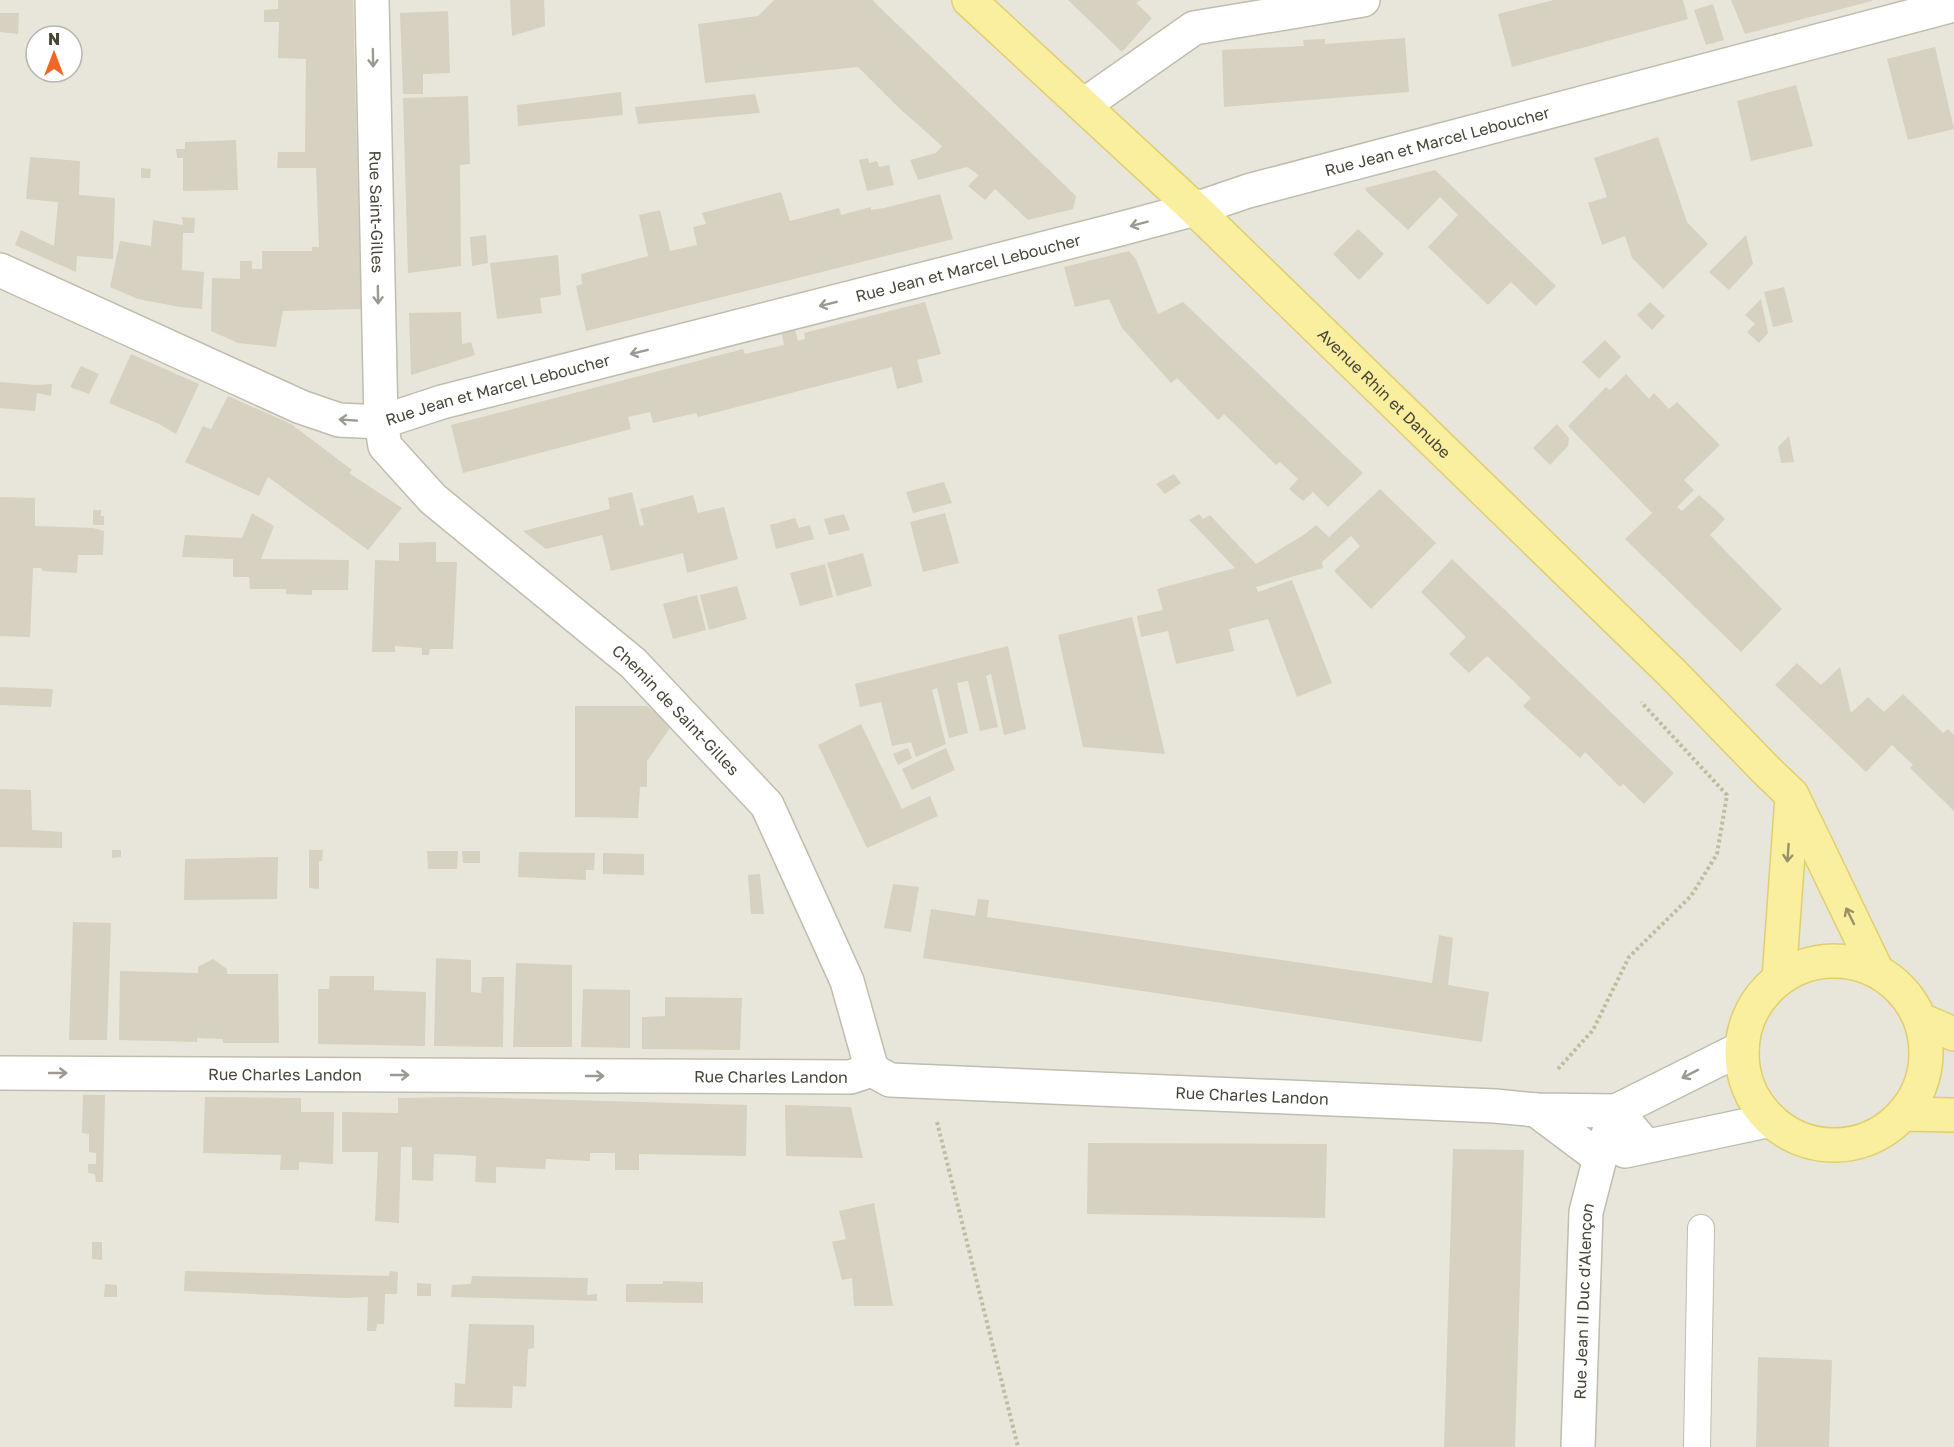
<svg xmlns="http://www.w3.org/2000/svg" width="1954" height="1447" font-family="'Golos Text',sans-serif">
<rect width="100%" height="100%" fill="#f5f3eb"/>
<path fill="#e8e6da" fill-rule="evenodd" d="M 0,0 L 1954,0 L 1954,1447 L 0,1447 ZM 36,36 L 72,36 L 72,72 L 36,72 Z"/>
<g fill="#d6d1c1">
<polygon points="278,0 353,0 361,309 283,311 276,347 238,343 211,331 212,278 240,279 240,261 252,261 252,269 262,269 262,251 312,251 312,247 319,247 316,168 277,168 278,152 305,152 306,59 278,58 279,22 264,22 264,10 278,9"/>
<polygon points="510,0 544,0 545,26 512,36"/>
<polygon points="774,0 872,0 1076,196 1073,209 1028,220 995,189 985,200 968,186 979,175 967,167 918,180 910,160 936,153 942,146 898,107 858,67 705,83 698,24 758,16"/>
<polygon points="1068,0 1141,0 1136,3 1152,18 1122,52"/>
<polygon points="1554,0 1683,0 1688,19 1512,67 1498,14"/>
<polygon points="1731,0 1872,0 1872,1 1745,34"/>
<polygon points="1713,4 1724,40 1706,45 1694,10"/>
<polygon points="448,11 450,73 423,74 423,94 403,94 400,13"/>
<polygon points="0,13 19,13 18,34 0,32"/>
<polygon points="1405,38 1409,92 1224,107 1222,50 1304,46 1303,40 1325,39 1325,44"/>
<polygon points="1935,47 1954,129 1908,140 1887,59"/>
<polygon points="1796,85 1813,146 1751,161 1737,101"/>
<polygon points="621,92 623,115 518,126 517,105"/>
<polygon points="755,94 760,113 638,124 635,107"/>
<polygon points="468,96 470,164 460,165 461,266 408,273 403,98"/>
<polygon points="1658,137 1687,222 1708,244 1663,289 1632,258 1625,236 1602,245 1588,203 1607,197 1594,158"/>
<polygon points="236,140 238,190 183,191 183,158 177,158 176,149 185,149 185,142"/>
<polygon points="30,157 80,161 79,195 115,198 113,259 77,256 76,272 15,245 21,230 54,246 58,202 26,199"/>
<polygon points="868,158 869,163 877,161 879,167 889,165 894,185 867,191 859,160"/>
<polygon points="141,168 151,169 150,178 141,178"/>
<polygon points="1435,170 1556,286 1536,306 1511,282 1488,305 1428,247 1458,215 1440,197 1408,230 1367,192 1365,188"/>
<polygon points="781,192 790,221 839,208 841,215 871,207 871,210 884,208 940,194 953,239 586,331 576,286 582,284 581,274 648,256 639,215 660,210 670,251 697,245 693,227 706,224 702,213"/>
<polygon points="182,217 195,218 194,233 183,233 182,270 204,272 202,309 180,307 138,299 110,287 120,241 151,246 153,220 183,225"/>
<polygon points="1358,229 1384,254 1359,280 1333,254"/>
<polygon points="486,235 488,263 472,266 470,237"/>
<polygon points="1746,235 1753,264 1729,290 1709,272"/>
<polygon points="1129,251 1136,259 1158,314 1183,302 1363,473 1328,507 1313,492 1303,501 1289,489 1298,479 1280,462 1276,465 1224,414 1218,420 1177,378 1171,383 1122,328 1109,299 1075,307 1064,267"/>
<polygon points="558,255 561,295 540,298 542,313 497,319 490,263"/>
<polygon points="1784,287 1793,322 1773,327 1764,292"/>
<polygon points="1761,299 1768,333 1759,343 1747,332 1755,324 1745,315"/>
<polygon points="925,302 941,354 917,360 923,382 897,389 892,367 698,417 696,413 653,423 650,412 628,417 631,429 463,473 451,425 743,349 745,354 784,345 782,334 795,330 798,341 805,339 804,333"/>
<polygon points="1650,302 1665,316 1652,330 1637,315"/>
<polygon points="461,312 462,344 471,342 475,355 411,375 409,313"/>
<polygon points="1605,340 1621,357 1599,379 1582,362"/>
<polygon points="131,354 199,384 176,434 159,424 109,403"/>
<polygon points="81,366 99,374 89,394 70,387"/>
<polygon points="1626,374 1649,399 1654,393 1669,409 1677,402 1720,445 1684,480 1694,490 1677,507 1682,511 1699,495 1716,510 1725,519 1710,535 1782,609 1741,652 1625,539 1652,513 1568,426 1606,387 1610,390"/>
<polygon points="0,382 36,385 52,384 51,396 37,393 35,411 0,408"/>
<polygon points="228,396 291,424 352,470 349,473 402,508 368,550 268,477 259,496 185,462 203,426 211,429"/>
<polygon points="1557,424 1569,438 1568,446 1550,465 1533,448"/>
<polygon points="1789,436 1794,462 1781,463 1778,447"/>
<polygon points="1174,474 1181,483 1165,494 1156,484"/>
<polygon points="944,482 952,503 913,513 906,492"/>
<polygon points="1380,489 1436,543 1371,609 1334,571 1360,546 1351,536 1322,562 1323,568 1256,587 1258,592 1292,580 1332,683 1297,697 1268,619 1229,629 1234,651 1176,664 1168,631 1141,637 1137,616 1163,610 1157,589 1235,568 1189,520 1199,514 1203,519 1210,515 1256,564 1305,534 1316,525 1329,537"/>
<polygon points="632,492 640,526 644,525 640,509 693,495 698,513 724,507 738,559 687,573 683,553 611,571 602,535 546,549 523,531 610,509 608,498"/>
<polygon points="0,497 35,498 35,526 93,528 104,531 103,555 78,555 77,573 43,571 41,568 33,568 30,637 0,636"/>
<polygon points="93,510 101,510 101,516 104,516 104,525 93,525"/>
<polygon points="252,513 274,526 261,559 349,560 348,590 312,590 312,595 286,594 286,589 250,589 249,577 233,577 233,559 182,557 185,535 242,538"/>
<polygon points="945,513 959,563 923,572 910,522"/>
<polygon points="844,514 850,530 829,535 824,519"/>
<polygon points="795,518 799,528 810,525 814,539 776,549 770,525"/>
<polygon points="436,542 436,562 457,562 453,649 430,649 429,655 422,655 422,648 395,646 395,652 372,652 375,560 399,561 399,543"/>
<polygon points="863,553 872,586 837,596 827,563"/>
<polygon points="1452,559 1674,773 1644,804 1623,784 1620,787 1585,752 1580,758 1523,706 1531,698 1487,656 1469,673 1449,654 1466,637 1421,592"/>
<polygon points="825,564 833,597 800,606 790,573"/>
<polygon points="737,586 747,619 709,630 700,595"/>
<polygon points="697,595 706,630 673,639 663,604"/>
<polygon points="1132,617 1141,653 1165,754 1083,747 1058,635"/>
<polygon points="1008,646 1026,729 1004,735 991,674 986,676 998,727 980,731 968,681 957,683 968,733 949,738 937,688 932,690 946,744 916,757 911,742 892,746 881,702 860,707 855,684"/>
<polygon points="1797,663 1821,685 1840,667 1851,713 1868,697 1884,712 1903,694 1943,733 1948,729 1954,735 1954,811 1910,768 1913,765 1892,745 1866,772 1775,685"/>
<polygon points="0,687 53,689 51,707 0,705"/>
<polygon points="575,706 647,706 672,725 647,761 647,787 640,787 638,818 575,817"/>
<polygon points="861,724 902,809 930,796 938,816 867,848 818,745"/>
<polygon points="908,748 912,758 898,765 893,754"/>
<polygon points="946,748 955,770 912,790 902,769"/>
<polygon points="0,789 31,790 32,830 62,832 62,848 0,847"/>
<polygon points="112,850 121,850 121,857 112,858"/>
<polygon points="309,850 323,850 322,861 319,861 319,889 309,888"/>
<polygon points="427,851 458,851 457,869 428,869"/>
<polygon points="462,851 480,851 480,863 463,863"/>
<polygon points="519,852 595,853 594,870 586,870 586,880 518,877"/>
<polygon points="603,853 644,854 644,875 603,874"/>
<polygon points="278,857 277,899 184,900 185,859"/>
<polygon points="760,874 764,914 751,914 748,875"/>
<polygon points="893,884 919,887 911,932 884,928"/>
<polygon points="978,899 989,900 987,917 1377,974 1432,983 1439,935 1453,938 1448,985 1489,992 1482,1042 923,958 931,909 975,916"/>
<polygon points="73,922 111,923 107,1040 69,1040"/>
<polygon points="436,958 471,960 471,992 481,993 482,977 504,977 503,1047 434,1046"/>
<polygon points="213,959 227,969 227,974 278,974 279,1043 223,1043 223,1039 197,1038 197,1042 119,1040 120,971 198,973 198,967"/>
<polygon points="516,963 572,965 572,1047 513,1047"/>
<polygon points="330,976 374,976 374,990 426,992 425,1046 318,1044 318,989 329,989"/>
<polygon points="583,989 630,990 630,1048 581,1047"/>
<polygon points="665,997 742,998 740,1050 642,1049 642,1017 665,1016"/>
<polygon points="83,1095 105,1095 103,1182 96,1182 95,1174 88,1173 88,1164 96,1164 96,1153 89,1152 89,1134 82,1133"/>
<polygon points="205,1097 301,1098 301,1112 334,1112 333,1164 299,1162 299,1170 280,1170 281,1155 203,1153"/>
<polygon points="461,1097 747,1105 746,1156 639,1154 639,1170 615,1170 615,1153 590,1153 590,1161 546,1159 545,1169 496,1167 496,1183 475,1182 476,1156 460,1155 434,1154 433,1181 412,1180 412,1147 401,1147 399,1223 375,1221 378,1152 342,1152 342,1112 398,1113 398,1098"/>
<polygon points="785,1105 851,1107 863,1158 786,1156"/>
<polygon points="1088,1143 1327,1144 1325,1218 1087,1214"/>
<polygon points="1453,1149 1524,1150 1515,1447 1444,1447"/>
<polygon points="874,1203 893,1306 854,1306 852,1278 842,1280 832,1242 846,1239 839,1211"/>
<polygon points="92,1242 102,1242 102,1260 92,1259"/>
<polygon points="185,1271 389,1276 390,1271 398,1272 397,1294 385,1294 384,1324 377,1324 376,1331 367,1331 368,1297 346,1298 184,1291"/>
<polygon points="472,1276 588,1278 587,1295 597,1294 597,1301 451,1297 452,1285 471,1284"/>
<polygon points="663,1281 703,1282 703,1303 626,1302 626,1284 663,1284"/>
<polygon points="417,1283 431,1284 431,1296 417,1296"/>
<polygon points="105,1284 117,1285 117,1297 104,1297"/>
<polygon points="469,1324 534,1325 534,1348 528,1349 526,1387 513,1386 512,1408 454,1407 455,1383 465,1384"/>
<polygon points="1758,1357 1832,1360 1829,1447 1756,1447"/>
</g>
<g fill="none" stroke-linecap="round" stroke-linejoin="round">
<g stroke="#c0bdae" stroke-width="28">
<polyline id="service" points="1697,1447 1701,1228"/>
</g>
<g stroke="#c0bdae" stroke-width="36">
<g id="minor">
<path id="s1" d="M 372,0 L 381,422 L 385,446 L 433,499 L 633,663 L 767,805 L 847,981 L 872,1070"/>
<polyline points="1084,105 1194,28 1363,0"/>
<path id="s2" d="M 0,270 L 301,407 L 339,420 L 381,422 L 442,402 L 1116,230 L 1195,209 L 1248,191 L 1954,5"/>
<path id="s3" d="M 0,1073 L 850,1077 L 872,1070 L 890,1080 L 1495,1106 L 1536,1110 L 1616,1111 L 1646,1146"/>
<polyline points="1536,1110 1600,1158"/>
<polyline points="1625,1151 1771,1120"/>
<path id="s4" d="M 1578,1447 L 1586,1212 L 1600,1158 L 1616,1111 L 1742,1048"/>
</g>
</g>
<g stroke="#dfcf6f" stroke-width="36">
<g id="primary">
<path id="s5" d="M 969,0 L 1195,209 L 1672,673 L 1765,769 L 1792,795 L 1876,969"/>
<circle cx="1834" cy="1053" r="92"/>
<polyline points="1779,979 1792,797"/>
<polyline points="1921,1020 1954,1034"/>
<polyline points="1903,1114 1954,1115"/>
</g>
</g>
<g stroke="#c1bba0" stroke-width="4" stroke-dasharray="3 3" stroke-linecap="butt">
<polyline points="1558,1069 1593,1030 1629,957 1691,896 1717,854 1727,795 1641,702"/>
<polyline points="937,1122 1018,1447"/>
</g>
<use href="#service" stroke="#fff" stroke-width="26"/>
<use href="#minor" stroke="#fff" stroke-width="33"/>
<use href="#primary" stroke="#faee9f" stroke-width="33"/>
</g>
<defs><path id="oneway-shaft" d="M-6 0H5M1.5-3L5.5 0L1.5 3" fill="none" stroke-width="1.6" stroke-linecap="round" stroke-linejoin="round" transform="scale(1.5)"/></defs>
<g stroke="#9b9992">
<use href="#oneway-shaft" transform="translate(373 58) rotate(89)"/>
<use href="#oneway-shaft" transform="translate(1139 224) rotate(165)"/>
<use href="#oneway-shaft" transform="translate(378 295) rotate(89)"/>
<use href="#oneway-shaft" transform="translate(828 304) rotate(166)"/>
<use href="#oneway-shaft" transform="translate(639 352) rotate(166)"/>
<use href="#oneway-shaft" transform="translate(348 420) rotate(-176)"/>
<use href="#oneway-shaft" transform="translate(58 1073)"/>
<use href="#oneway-shaft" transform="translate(1690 1074) rotate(153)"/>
<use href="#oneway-shaft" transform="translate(400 1075)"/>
<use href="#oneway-shaft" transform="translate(595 1076)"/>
</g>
<g stroke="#999167">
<use href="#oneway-shaft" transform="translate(1788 853) rotate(94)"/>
<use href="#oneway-shaft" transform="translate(1850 916) rotate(-116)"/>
</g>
<g text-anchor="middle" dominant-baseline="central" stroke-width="6" stroke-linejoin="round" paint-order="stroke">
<g font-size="16" fill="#494539" stroke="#fff">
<text stroke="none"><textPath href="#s2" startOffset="1506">Rue Jean et Marcel Leboucher</textPath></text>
<text stroke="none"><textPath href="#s1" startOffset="212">Rue Saint-Gilles</textPath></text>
<text stroke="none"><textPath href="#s2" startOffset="1020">Rue Jean et Marcel Leboucher</textPath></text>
<text stroke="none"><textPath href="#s2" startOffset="534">Rue Jean et Marcel Leboucher</textPath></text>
<text stroke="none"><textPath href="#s5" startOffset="572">Avenue Rhin et Danube</textPath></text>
<text stroke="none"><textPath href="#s1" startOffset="840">Chemin de Saint-Gilles</textPath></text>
<text stroke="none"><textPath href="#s3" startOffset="285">Rue Charles Landon</textPath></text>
<text stroke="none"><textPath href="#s3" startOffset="771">Rue Charles Landon</textPath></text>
<text stroke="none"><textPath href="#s3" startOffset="1256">Rue Charles Landon</textPath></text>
<text stroke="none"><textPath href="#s4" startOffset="146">Rue Jean II Duc d'Alençon</textPath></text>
</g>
</g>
<g transform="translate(54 54)"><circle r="28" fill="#ffffff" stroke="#b6b5b0" stroke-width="1.5"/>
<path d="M0-4.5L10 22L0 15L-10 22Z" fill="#f06627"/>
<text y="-9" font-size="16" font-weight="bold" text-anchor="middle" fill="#494539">N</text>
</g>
</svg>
